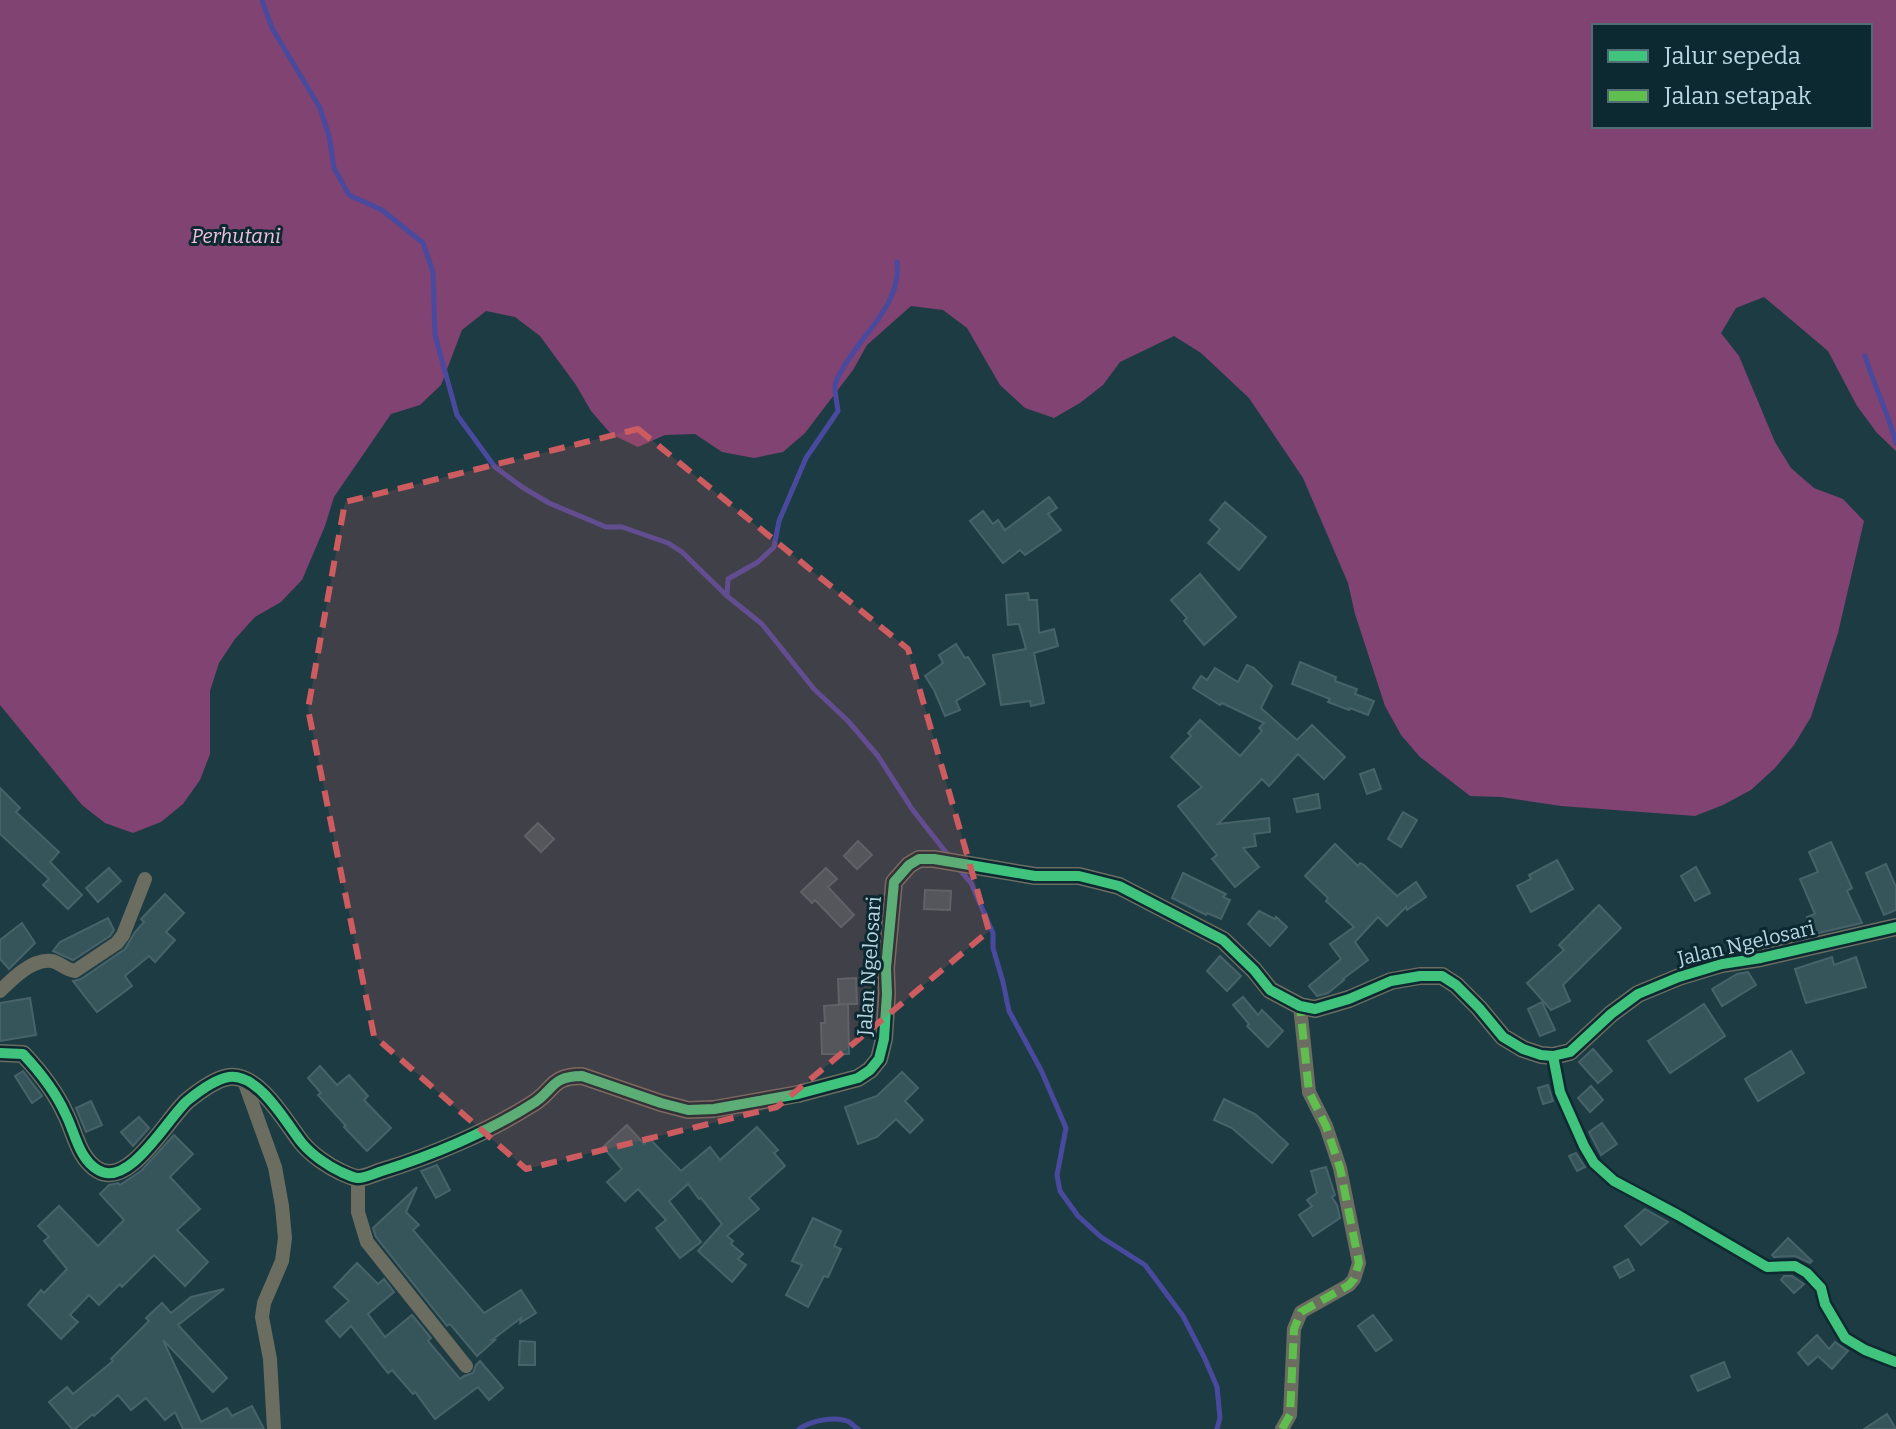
<svg xmlns="http://www.w3.org/2000/svg" width="1896" height="1429" font-family="Bitter,serif">
<rect width="100%" height="100%" fill="#1d3b43"/>
<path fill="#804372" fill-rule="evenodd" d="M 0,0 L 1896,0 L 1896,451 L 1877,433 L 1857,406 L 1828,351 L 1764,297 L 1736,308 L 1721,333 L 1739,356 L 1775,442 L 1791,468 L 1814,488 L 1843,499 L 1864,521 L 1838,633 L 1811,717 L 1794,745 L 1775,768 L 1751,790 L 1723,805 L 1695,816 L 1561,806 L 1501,797 L 1470,796 L 1420,757 L 1401,735 L 1385,706 L 1355,614 L 1348,583 L 1303,478 L 1249,398 L 1201,353 L 1174,336 L 1120,362 L 1103,385 L 1080,403 L 1054,418 L 1025,408 L 1000,385 L 967,328 L 943,310 L 911,306 L 867,345 L 853,370 L 805,433 L 783,452 L 754,458 L 722,452 L 695,434 L 665,435 L 638,447 L 611,434 L 591,411 L 576,385 L 540,336 L 515,317 L 486,311 L 462,330 L 441,385 L 420,405 L 391,414 L 334,497 L 325,526 L 302,580 L 281,602 L 255,617 L 235,639 L 219,663 L 210,691 L 210,754 L 200,780 L 183,804 L 161,822 L 133,833 L 105,823 L 82,805 L 0,705 ZM 1594,26 L 1870,26 L 1870,126 L 1594,126 Z"/>
<g fill="none" stroke-linecap="round" stroke-linejoin="round">
<g stroke="#494a9e" stroke-width="5">
<polyline points="262,0 272,28 320,108 329,136 334,168 349,195 382,210 423,243 433,272 435,335 457,415 495,467 522,487 549,503 606,527 622,527 668,543 682,552 727,596 762,624 814,689 848,721 878,756 912,809 948,855"/>
<path d="M 1865,356 C 1874,385 1888,413 1896,443"/>
<path d="M 727,596 L 728,579 L 758,562 L 774,547 L 779,521 L 806,458 L 838,411 C 837,403 835,394 835,387 C 835,381 839,375 842,370 C 861,334 902,305 897,262"/>
<polyline points="959,869 971,883 993,933 993,948 1003,982 1009,1011 1041,1070 1066,1128 1057,1175 1060,1191 1078,1216 1101,1237 1145,1265 1183,1316 1205,1359 1217,1387 1220,1418 1217,1429"/>
<path d="M 799,1429 C 810,1421 834,1416 847,1421 C 849,1421 856,1428 858,1429"/>
</g>
</g>
<g fill="#36555a" stroke="#476369" stroke-width="2">
<polygon points="1049,497 1057,508 1048,514 1061,530 1025,555 1020,550 1003,563 970,521 983,511 993,524 998,520 1005,530"/>
<polygon points="1225,502 1266,537 1239,570 1208,543 1220,529 1210,520"/>
<polygon points="1200,574 1236,617 1204,645 1184,621 1187,618 1171,600"/>
<polygon points="1028,593 1029,600 1037,600 1039,633 1054,629 1058,646 1034,653 1044,703 1031,706 1030,701 1001,705 993,655 1026,649 1019,624 1008,625 1006,595"/>
<polygon points="956,644 965,658 968,657 985,684 956,701 960,710 945,716 934,690 925,676 943,663 939,655"/>
<polygon points="1300,662 1336,677 1335,681 1357,689 1355,694 1374,701 1368,715 1350,708 1349,710 1328,702 1330,699 1292,684"/>
<polygon points="1247,665 1254,668 1272,686 1261,708 1297,740 1312,725 1345,757 1324,779 1298,754 1269,786 1262,779 1218,824 1269,818 1270,832 1254,834 1256,846 1243,848 1259,867 1235,887 1212,859 1217,855 1178,806 1202,787 1171,757 1191,736 1188,733 1200,720 1240,756 1262,731 1259,728 1264,723 1222,703 1220,705 1193,688 1201,676 1207,680 1215,668 1238,682"/>
<polygon points="1374,769 1381,789 1367,794 1360,774"/>
<polygon points="0,788 20,808 16,812 59,852 50,862 82,895 68,909 43,885 49,879 0,834"/>
<polygon points="1318,794 1320,808 1297,812 1294,799"/>
<polygon points="1403,812 1417,820 1401,847 1388,839"/>
<polygon points="538,823 554,839 541,852 525,836"/>
<polygon points="858,841 872,855 857,869 844,856"/>
<polygon points="1831,842 1852,888 1847,891 1862,923 1814,934 1807,917 1815,914 1800,879 1818,872 1809,852"/>
<polygon points="1335,844 1358,866 1360,863 1364,865 1397,896 1416,882 1426,897 1407,910 1406,907 1387,926 1378,917 1355,942 1368,960 1343,979 1344,980 1328,993 1317,996 1309,986 1341,959 1330,944 1354,927 1326,901 1328,898 1305,876"/>
<polygon points="1557,860 1573,889 1531,912 1517,886 1531,879 1529,875"/>
<polygon points="1886,864 1896,887 1896,910 1884,915 1866,873"/>
<polygon points="1696,867 1710,893 1695,901 1681,876"/>
<polygon points="109,868 121,881 98,902 86,888"/>
<polygon points="826,868 837,879 828,887 854,915 841,927 815,900 812,903 801,892"/>
<polygon points="1183,873 1226,894 1223,897 1230,900 1221,919 1207,913 1206,915 1172,898"/>
<polygon points="925,890 951,891 950,910 924,909"/>
<polygon points="165,894 184,913 166,932 175,940 155,962 149,956 125,976 132,986 97,1012 73,981 81,979 125,949 135,932 144,922 141,919"/>
<polygon points="1599,905 1621,928 1563,985 1570,1001 1551,1010 1527,983 1564,950 1559,945"/>
<polygon points="1259,911 1275,919 1276,917 1287,927 1270,946 1248,924"/>
<polygon points="108,918 114,930 110,936 73,960 53,951 60,942"/>
<polygon points="22,923 35,943 9,969 0,959 0,940"/>
<polygon points="1220,956 1241,976 1227,991 1207,971"/>
<polygon points="1832,957 1834,965 1856,957 1866,987 1806,1003 1795,969"/>
<polygon points="1748,972 1756,985 1722,1006 1712,989 1737,974"/>
<polygon points="856,978 857,1004 839,1004 838,979"/>
<polygon points="1243,997 1258,1015 1262,1010 1283,1031 1268,1047 1247,1026 1249,1024 1233,1005"/>
<polygon points="30,998 36,1035 0,1041 0,1003"/>
<polygon points="1542,1002 1555,1030 1540,1036 1528,1009"/>
<polygon points="848,1004 849,1054 822,1054 821,1023 825,1023 824,1006"/>
<polygon points="1704,1004 1725,1036 1670,1073 1648,1041"/>
<polygon points="1593,1049 1612,1071 1598,1083 1579,1062"/>
<polygon points="1791,1051 1804,1073 1758,1101 1745,1079"/>
<polygon points="320,1066 337,1085 349,1075 368,1096 364,1100 391,1128 367,1151 344,1127 346,1126 318,1095 321,1093 308,1078"/>
<polygon points="23,1071 42,1096 32,1103 15,1076"/>
<polygon points="902,1072 918,1088 905,1101 923,1120 910,1133 896,1119 877,1137 858,1144 845,1107 877,1096"/>
<polygon points="1548,1085 1553,1101 1543,1104 1538,1088"/>
<polygon points="1591,1086 1603,1100 1590,1112 1578,1098"/>
<polygon points="1224,1099 1255,1114 1288,1144 1272,1163 1232,1128 1214,1120"/>
<polygon points="91,1101 102,1125 86,1132 76,1108"/>
<polygon points="139,1117 149,1128 133,1146 121,1132"/>
<polygon points="1602,1123 1617,1144 1601,1155 1589,1132"/>
<polygon points="627,1125 644,1144 649,1138 681,1171 710,1147 720,1160 757,1127 778,1150 774,1153 785,1166 749,1198 759,1209 727,1236 733,1241 731,1244 743,1254 738,1259 746,1265 732,1282 698,1251 722,1224 701,1198 699,1199 688,1184 669,1201 701,1242 680,1258 656,1228 666,1220 638,1189 625,1201 607,1182 622,1169 603,1147"/>
<polygon points="174,1135 193,1154 170,1177 200,1209 177,1230 208,1262 185,1286 154,1255 122,1287 120,1284 99,1305 89,1295 70,1315 78,1322 61,1339 28,1305 41,1290 44,1293 67,1269 44,1241 49,1237 38,1226 59,1206 98,1246 124,1220 100,1194 109,1185 118,1183 120,1185 141,1171"/>
<polygon points="1576,1153 1585,1167 1577,1171 1569,1156"/>
<polygon points="437,1165 450,1190 436,1198 421,1171"/>
<polygon points="1326,1167 1335,1195 1332,1197 1337,1205 1340,1218 1313,1236 1299,1215 1312,1206 1307,1200 1317,1193 1311,1171"/>
<polygon points="417,1187 406,1212 419,1225 413,1230 484,1313 521,1290 536,1313 520,1323 521,1318 492,1340 495,1340 477,1356 450,1324 447,1326 376,1237 373,1228"/>
<polygon points="1645,1209 1668,1222 1641,1245 1625,1226"/>
<polygon points="813,1218 841,1231 834,1246 841,1249 828,1277 824,1276 808,1307 786,1295 802,1265 792,1261"/>
<polygon points="1788,1238 1812,1261 1810,1263 1795,1256 1774,1257 1772,1255"/>
<polygon points="1628,1259 1634,1270 1620,1278 1614,1267"/>
<polygon points="357,1263 378,1284 384,1279 394,1292 368,1314 385,1337 412,1315 431,1338 428,1341 460,1379 464,1376 473,1373 476,1365 480,1361 503,1388 489,1400 478,1387 435,1419 415,1392 413,1394 392,1370 388,1373 351,1326 340,1337 326,1321 349,1301 334,1287"/>
<polygon points="1784,1276 1792,1276 1804,1284 1794,1293 1781,1280"/>
<polygon points="224,1289 178,1325 227,1378 213,1392 163,1340 201,1422 227,1408 232,1416 252,1406 264,1429 183,1429 175,1412 165,1420 146,1398 131,1410 118,1395 94,1416 93,1414 75,1429 72,1429 49,1402 67,1387 73,1394 113,1361 111,1359 149,1321 146,1318 162,1303 171,1313 191,1297"/>
<polygon points="1373,1315 1392,1340 1376,1351 1358,1326"/>
<polygon points="1817,1335 1829,1349 1835,1342 1848,1351 1832,1369 1818,1356 1808,1365 1798,1353"/>
<polygon points="520,1341 535,1342 535,1365 519,1365"/>
<polygon points="1724,1362 1730,1377 1698,1391 1691,1376"/>
<polygon points="1887,1414 1896,1429 1864,1429"/>
</g>
<g fill="none" stroke-linecap="round" stroke-linejoin="round">
<g stroke="#6b6d61" stroke-width="14">
<path d="M 0,991 C 12,979 32,959 51,961 C 60,962 65,970 75,971 L 117,943 L 123,935 L 145,879"/>
<polyline points="1553,1056 1560,1092 1584,1146 1594,1163 1614,1181 1678,1215 1767,1267 1795,1266 1807,1273 1821,1288 1825,1304 1845,1338 1865,1350 1896,1362"/>
<polyline points="243,1078 275,1167 282,1206 285,1238 282,1261 264,1303 262,1317 270,1359 274,1429"/>
<polyline points="358,1178 358,1212 367,1242 466,1366"/>
<polyline points="1282,1429 1290,1415 1294,1329 1301,1312 1349,1285 1354,1279 1359,1263 1340,1168 1326,1126 1309,1092 1300,1006"/>
</g>
<path stroke="#6b6d61" stroke-width="18" d="M 0,1053 L 23,1054 C 39,1071 55,1091 65,1113 C 75,1132 78,1158 98,1170 C 129,1189 167,1119 187,1101 C 198,1092 215,1079 229,1077 C 259,1073 286,1123 302,1143 C 312,1155 328,1166 341,1172 C 346,1174 353,1178 358,1178 C 366,1178 375,1173 382,1171 C 431,1156 488,1132 532,1104 C 554,1091 550,1076 582,1076 L 661,1103 L 688,1110 L 714,1109 L 798,1094 L 858,1078 L 870,1070 L 879,1059 L 884,1039 L 887,994 L 886,968 L 894,882 L 909,865 L 919,859 L 934,859 L 1035,876 L 1079,876 L 1119,886 L 1223,940 L 1254,970 L 1270,990 L 1300,1006 L 1315,1009 L 1349,999 L 1391,981 L 1420,976 L 1442,976 L 1456,985 L 1479,1008 L 1503,1037 L 1523,1049 L 1541,1055 L 1553,1056 L 1570,1052 L 1611,1014 L 1638,994 L 1679,977 L 1722,964 L 1761,958 L 1896,927"/>
<polyline stroke="#5fbe4e" stroke-width="8" stroke-dasharray="16 8" stroke-linecap="butt" points="1282,1429 1290,1415 1294,1329 1301,1312 1349,1285 1354,1279 1359,1263 1340,1168 1326,1126 1309,1092 1300,1006"/>
<g stroke="#0c2830" stroke-width="15">
<g id="cycleway">
<path d="M 0,1053 L 23,1054 C 39,1071 55,1091 65,1113 C 75,1132 78,1158 98,1170 C 129,1189 167,1119 187,1101 C 198,1092 215,1079 229,1077 C 259,1073 286,1123 302,1143 C 312,1155 328,1166 341,1172 C 346,1174 353,1178 358,1178 C 366,1178 375,1173 382,1171 C 431,1156 488,1132 532,1104 C 554,1091 550,1076 582,1076 L 661,1103 L 688,1110 L 714,1109 L 798,1094 L 858,1078 L 870,1070 L 879,1059 L 884,1039 L 887,994 L 886,968 L 894,882 L 909,865 L 919,859 L 934,859 L 1035,876 L 1079,876 L 1119,886 L 1223,940 L 1254,970 L 1270,990 L 1300,1006 L 1315,1009 L 1349,999 L 1391,981 L 1420,976 L 1442,976 L 1456,985 L 1479,1008 L 1503,1037 L 1523,1049 L 1541,1055 L 1553,1056 L 1570,1052 L 1611,1014 L 1638,994 L 1679,977 L 1722,964 L 1761,958 L 1896,927"/>
<polyline points="1553,1056 1560,1092 1584,1146 1594,1163 1614,1181 1678,1215 1767,1267 1795,1266 1807,1273 1821,1288 1825,1304 1845,1338 1865,1350 1896,1362"/>
</g>
</g>
<use href="#cycleway" stroke="#40c37c" stroke-width="10"/>
</g>
<path fill="#cd5c60" fill-opacity="0.2" stroke="#cd5c60" stroke-width="6" stroke-dasharray="16 10" stroke-linejoin="round" d="M 638,429 L 908,649 L 989,931 L 777,1107 L 526,1169 L 374,1036 L 308,709 L 345,502 Z"/>
<g text-anchor="middle" dominant-baseline="central" stroke-width="6" stroke-linejoin="round" paint-order="stroke">
<g font-size="20" font-style="italic" fill="#f1c0df" stroke="#0c2830">
<text x="236" y="236">Perhutani</text>
</g>
<g font-size="20" fill="#b8d7e2" stroke="#0c2830">
<text transform="translate(1746 943) rotate(-13)">Jalan Ngelosari</text>
<text transform="translate(869 966) rotate(-86)">Jalan Ngelosari</text>
</g>
</g>
<rect x="1592" y="24" width="280" height="104" fill="#0c2830" stroke="#516e77" stroke-width="2"/>
<rect x="1608" y="50" width="40" height="12" fill="#40c37c" stroke="#516e77" stroke-width="2"/>
<text x="1664" y="64" font-size="24" fill="#b8d7e2">Jalur sepeda</text>
<rect x="1608" y="90" width="40" height="12" fill="#5fbe4e" stroke="#516e77" stroke-width="2"/>
<text x="1664" y="104" font-size="24" fill="#b8d7e2">Jalan setapak</text>
</svg>
